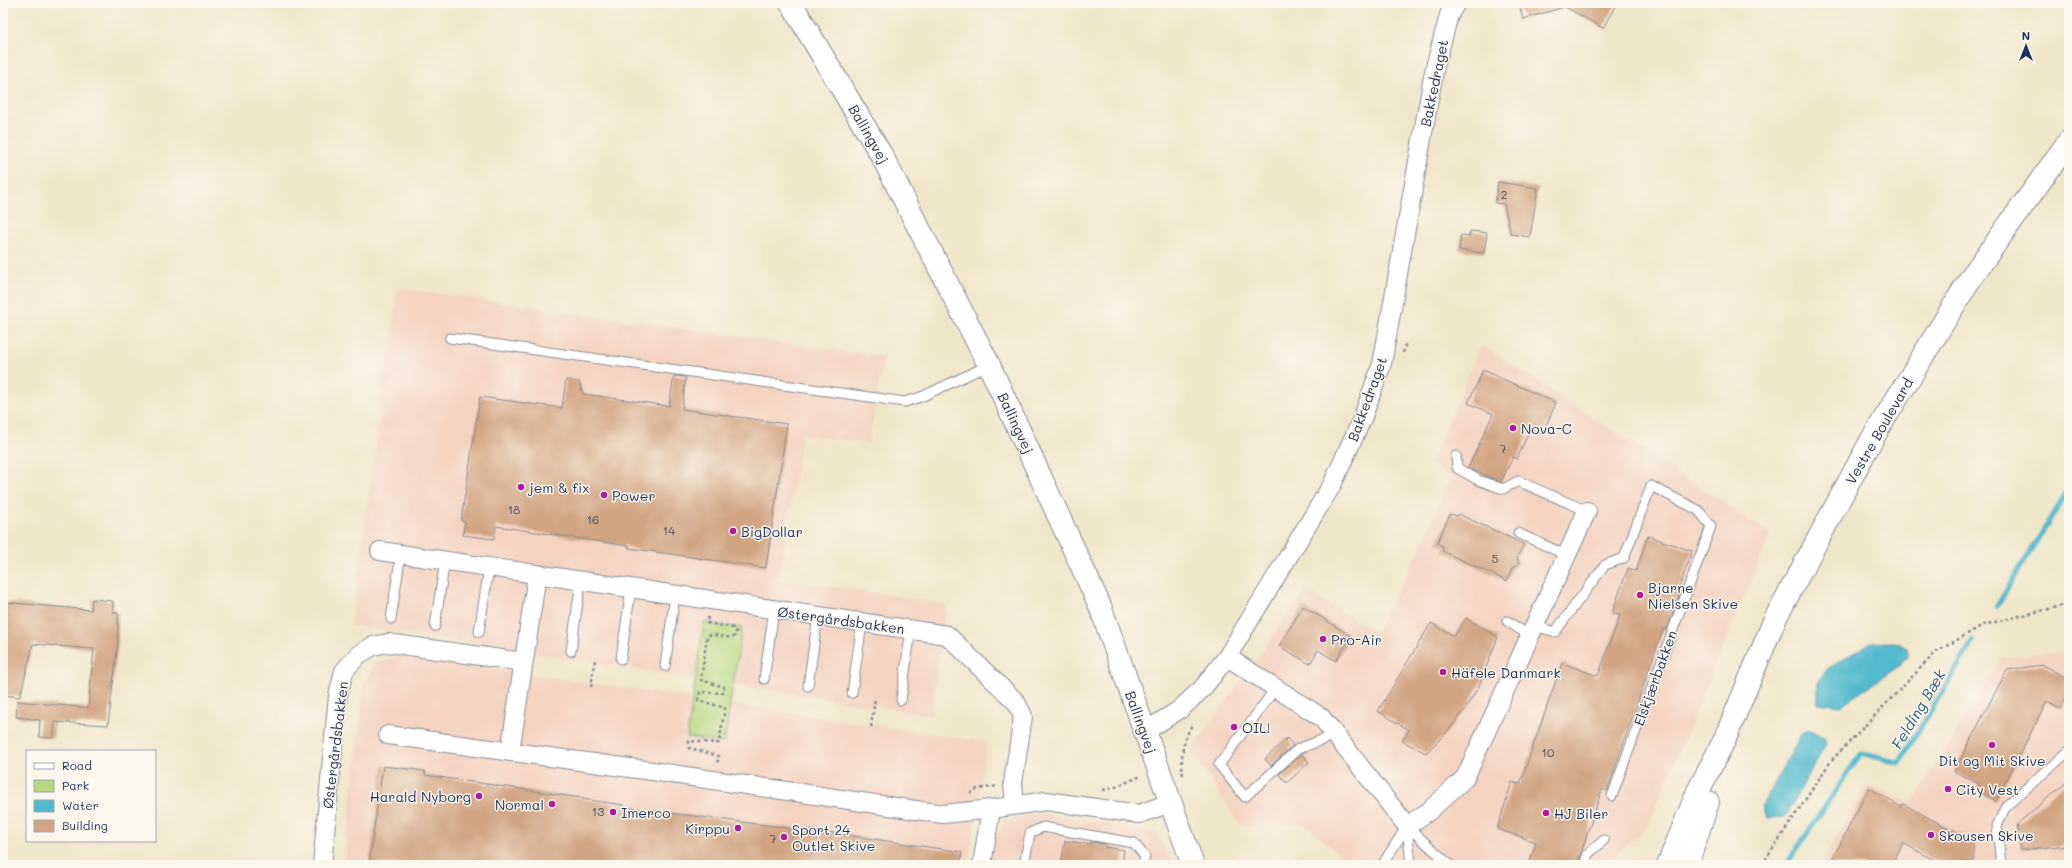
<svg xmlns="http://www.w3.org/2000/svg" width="2072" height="868" font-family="Mali,sans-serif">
<rect width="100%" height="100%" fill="#fbf7ec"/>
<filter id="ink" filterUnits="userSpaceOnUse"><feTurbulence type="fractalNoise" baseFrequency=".025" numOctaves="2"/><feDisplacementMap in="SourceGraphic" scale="8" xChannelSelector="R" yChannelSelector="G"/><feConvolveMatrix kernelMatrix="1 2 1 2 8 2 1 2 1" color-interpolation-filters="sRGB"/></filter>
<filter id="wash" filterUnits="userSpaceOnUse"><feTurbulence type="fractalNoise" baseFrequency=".012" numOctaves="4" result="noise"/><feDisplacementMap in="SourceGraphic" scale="16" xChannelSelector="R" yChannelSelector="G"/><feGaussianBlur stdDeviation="0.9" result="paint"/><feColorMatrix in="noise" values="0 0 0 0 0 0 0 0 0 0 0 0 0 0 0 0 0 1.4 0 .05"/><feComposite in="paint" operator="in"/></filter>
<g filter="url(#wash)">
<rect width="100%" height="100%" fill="#f0e6ca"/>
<g fill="#f4d3c1">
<polygon points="398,288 883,357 869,444 802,434 779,579 946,604 931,715 351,625"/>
<polygon points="1481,345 1771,534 1647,827 1603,865 1334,865 1340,854 1303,823 1240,825 1191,750 1306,591 1376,632 1421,548 1451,476 1431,464"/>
<polygon points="2069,652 2069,865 1820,865 1867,784 1912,803 2003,657"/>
<polygon points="406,656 987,742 968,865 345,865 364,682 376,662"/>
<polygon points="1041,813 1156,833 1174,865 989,865 992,842 1005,819"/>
</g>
<polygon fill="#b8d87f" stroke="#6a846e" points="704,622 742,628 724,743 687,737"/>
<g fill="#51bacf" stroke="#367496">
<polygon points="1896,642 1907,648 1908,654 1899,666 1840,706 1818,703 1818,683 1827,669 1870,643"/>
<polygon points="1809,730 1824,737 1826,744 1785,817 1768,818 1762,806 1802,733"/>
</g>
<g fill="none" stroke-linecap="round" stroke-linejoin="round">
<g stroke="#51bacf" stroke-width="5">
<polyline points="1997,606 2069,488"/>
<polyline points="1786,865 1861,753 1899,763 1973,641"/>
</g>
</g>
<g id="blocks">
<g fill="#d2a481">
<polygon points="1519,3 1617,3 1603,28 1565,7 1523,19"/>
<polygon points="1498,182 1538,188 1530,237 1511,234 1504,204 1495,203"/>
<polygon points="1470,231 1487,233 1484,253 1459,250 1461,235 1469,236"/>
<polygon points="1483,370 1556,403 1542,434 1530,429 1517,459 1513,457 1501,482 1468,468 1493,414 1468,403"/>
<polygon points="674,376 686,377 682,409 787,424 766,568 629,548 629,546 496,526 494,539 463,535 465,522 461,521 480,397 562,408 566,380 579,382 583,394 669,406"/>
<polygon points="1450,514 1457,516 1458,514 1524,544 1517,557 1519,564 1512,568 1507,581 1442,551 1444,547 1437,543"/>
<polygon points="1648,536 1692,551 1679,588 1682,588 1667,630 1663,629 1607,791 1602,789 1577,865 1529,865 1536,842 1497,829 1512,782 1520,784 1562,663 1598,676 1620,615 1612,613 1628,568 1636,571"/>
<polygon points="92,599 113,601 113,612 118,613 118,642 108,725 55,722 53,738 39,737 40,720 16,717 17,701 88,708 94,649 33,644 20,697 3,695 3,602 91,610"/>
<polygon points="1303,606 1351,636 1336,661 1318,650 1310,664 1279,646"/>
<polygon points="1466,618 1498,637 1479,686 1464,711 1448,731 1426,753 1402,741 1409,730 1378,711 1431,623 1454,636"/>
<polygon points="2042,665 2069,679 2069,691 2060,708 2047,701 1996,801 1976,790 1979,784 1954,771 2007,670"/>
<polygon points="1287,738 1293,745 1271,766 1265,759"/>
<polygon points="1302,754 1309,762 1287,783 1279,774"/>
<polygon points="383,766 425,771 425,775 582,798 582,799 623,805 623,807 805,830 806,829 962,852 960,865 369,864"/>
<polygon points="2069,780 2069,845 2020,850 2017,824"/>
<polygon points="1869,788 1901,807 1903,804 1973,841 1974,861 1941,864 1903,843 1891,865 1829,865"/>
<polygon points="1065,841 1091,844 1091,842 1105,844 1105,847 1124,850 1122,865 1061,865"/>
</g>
</g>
</g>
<g filter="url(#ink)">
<use href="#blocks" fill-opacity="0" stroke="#868a94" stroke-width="1"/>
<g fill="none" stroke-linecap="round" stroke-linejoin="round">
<g stroke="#868a94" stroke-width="11">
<g id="lane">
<polyline points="450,338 905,402 921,397 989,365"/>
<polyline points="1456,456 1457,468 1478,480 1503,489 1518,481 1587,511"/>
<polyline points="1518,533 1566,555"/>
<polyline points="391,619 401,553"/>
<polyline points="1507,621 1530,636"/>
<polyline points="435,626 445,560"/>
<polyline points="1535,626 1555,632 1605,565 1624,558 1651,486 1698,510 1711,526 1612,796"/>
<polyline points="479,632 489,567"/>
<polyline points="571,651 581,581"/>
<polyline points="621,659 631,588"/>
<polyline points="665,666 675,595"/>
<polyline points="764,679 774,610"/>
<polyline points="808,686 818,616"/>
<polyline points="1275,689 1219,765 1245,797 1298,749 1335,735"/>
<polyline points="852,693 862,623"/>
<polyline points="901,700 911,630"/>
<polyline points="1407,826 1450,865"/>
<polyline points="1024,865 1030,833 1043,827 1134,843 1145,857 1143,865"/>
<polyline points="1382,865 1407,826 1411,865"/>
<polyline points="1584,865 1588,854 1604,840"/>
<polyline points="2001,865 1997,826 2006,806 2069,751"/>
</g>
</g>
<g stroke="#868a94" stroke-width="20">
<g id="street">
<polyline points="380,551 947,635 1016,702 1023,716 1013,783 1015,805"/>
<polyline points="1227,657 1321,717 1407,826 1429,811 1465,778 1587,511"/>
<polyline points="1144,732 1179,710 1202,689 1227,657 1332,485 1362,419 1382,364 1434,71 1449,15 1456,3"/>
<polyline points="388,735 652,771 943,814 991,809"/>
<polyline points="510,752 537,575"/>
<polyline points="322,865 338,695 344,671 358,655 373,646 388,643 523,662"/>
<polyline points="982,865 991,809 1046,801 1139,814 1170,803"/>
</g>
</g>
<g stroke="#868a94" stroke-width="24">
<polyline id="secondary" points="791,3 882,156 989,365 1100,606 1193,865"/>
</g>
<g stroke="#868a94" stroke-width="24">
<g id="primary">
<polyline points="1668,865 1698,791 1724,741 1775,619 1872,439 1972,276 2069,141"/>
<polyline points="1687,865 1708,802"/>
</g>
</g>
<g stroke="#868a94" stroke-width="2.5" stroke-dasharray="3 3" stroke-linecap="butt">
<polyline points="1403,353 1406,342"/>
<path d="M 708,617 L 707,623 L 734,628 L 736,632 L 735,636 C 726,640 715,632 707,636 L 701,680 L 724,687 L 723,693 L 700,692 L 698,700 L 725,708 L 719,743 L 689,741 L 689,748 L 719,756 L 718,761 L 715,762"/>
<polyline points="591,687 595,659"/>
<polyline points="871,727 875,699"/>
<path d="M 1183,775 C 1180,756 1183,740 1193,723"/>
<polyline points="1103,790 1113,788 1141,776"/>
<polyline points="970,793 977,789 997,786"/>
<polyline points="1762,865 1831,761 1936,652 1983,625 2069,604"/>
</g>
<use href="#lane" stroke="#fff" stroke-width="9"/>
<use href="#street" stroke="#fff" stroke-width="18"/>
<use href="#secondary" stroke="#fff" stroke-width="22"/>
<use href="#primary" stroke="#fff" stroke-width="22"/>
</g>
</g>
<g fill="#b5179e" stroke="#fbf7ec" stroke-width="1.5">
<circle cx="1513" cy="428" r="4"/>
<circle cx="521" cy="487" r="4"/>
<circle cx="604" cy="495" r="4"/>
<circle cx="733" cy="531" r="4"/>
<circle cx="1640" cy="595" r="4"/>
<circle cx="1323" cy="639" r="4"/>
<circle cx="1443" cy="672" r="4"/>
<circle cx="1234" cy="727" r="4"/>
<circle cx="1992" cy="745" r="4"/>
<circle cx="1948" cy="789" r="4"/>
<circle cx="479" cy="796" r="4"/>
<circle cx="552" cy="804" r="4"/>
<circle cx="613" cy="812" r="4"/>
<circle cx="1546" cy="813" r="4"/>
<circle cx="738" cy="828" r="4"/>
<circle cx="1931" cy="835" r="4"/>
<circle cx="784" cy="837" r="4"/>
</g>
<g text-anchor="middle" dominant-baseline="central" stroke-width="3" stroke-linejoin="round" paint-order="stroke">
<g font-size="12" fill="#494c67">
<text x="1504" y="194">2</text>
<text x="1503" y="448">7</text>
<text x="514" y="509">18</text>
<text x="593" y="519">16</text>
<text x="669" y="530">14</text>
<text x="1495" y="558">5</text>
<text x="1548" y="752">10</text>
<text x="598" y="811">13</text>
<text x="773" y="838">7</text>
</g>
<g font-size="14" fill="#1b2f5e" stroke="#fbf7ec">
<text transform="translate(1434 83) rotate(-78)">Bakkedraget</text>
<text transform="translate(869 134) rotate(60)">Ballingvej</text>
<text transform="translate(1367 399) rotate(-70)">Bakkedraget</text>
<text transform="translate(1016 423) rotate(65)">Ballingvej</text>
<text transform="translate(1879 431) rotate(-60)">Vestre Boulevard</text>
<text transform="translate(841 620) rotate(8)">Østergårdsbakken</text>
<text transform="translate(1655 678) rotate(-70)">Elskjærbakken</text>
<text transform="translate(1141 722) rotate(70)">Ballingvej</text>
<text transform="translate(335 745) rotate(-83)">Østergårdsbakken</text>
</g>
<g font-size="14" fill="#1b2f5e" stroke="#fbf7ec" text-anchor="start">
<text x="1521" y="428">Nova-C</text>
<text x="529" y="487">jem &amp; fix</text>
<text x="612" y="495">Power</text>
<text x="741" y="531">BigDollar</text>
<text x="1648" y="587">Bjarne<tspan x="1648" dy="16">Nielsen Skive</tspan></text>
<text x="1331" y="639">Pro-Air</text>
<text x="1451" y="672">Häfele Danmark</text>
<text x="1242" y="727">OIL!</text>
<text x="1992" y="760" text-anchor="middle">Dit og Mit Skive</text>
<text x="1956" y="789">City Vest</text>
<text x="471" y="796" text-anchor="end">Harald Nyborg</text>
<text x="544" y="804" text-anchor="end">Normal</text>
<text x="621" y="812">Imerco</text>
<text x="1554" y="813">HJ Biler</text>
<text x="730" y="828" text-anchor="end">Kirppu</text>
<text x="792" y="829">Sport 24<tspan x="792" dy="16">Outlet Skive</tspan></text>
<text x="1939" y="835">Skousen Skive</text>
</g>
<g font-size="15" font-style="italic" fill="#2b5980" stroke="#fbf7ec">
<text transform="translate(1918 709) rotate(-59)">Felding Bæk</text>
</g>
</g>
<rect width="2072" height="868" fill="none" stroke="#fbf7ec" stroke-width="16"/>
<rect x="26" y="750" width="130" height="92" fill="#fbf7ec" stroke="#a1a7b3"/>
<rect x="34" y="763" width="20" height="6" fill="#ffffff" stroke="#a1a7b3"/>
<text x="62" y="770" font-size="12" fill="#1b2f5e">Road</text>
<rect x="34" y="780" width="20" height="12" fill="#b8d87f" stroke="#a1a7b3"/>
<text x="62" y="790" font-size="12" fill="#1b2f5e">Park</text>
<rect x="34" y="800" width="20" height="12" fill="#51bacf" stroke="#a1a7b3"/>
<text x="62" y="810" font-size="12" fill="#1b2f5e">Water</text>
<rect x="34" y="820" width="20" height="12" fill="#d2a481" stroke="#a1a7b3"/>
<text x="62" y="830" font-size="12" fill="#1b2f5e">Building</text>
<g transform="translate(2026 46)" stroke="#fbf7ec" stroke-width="3" paint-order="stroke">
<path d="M0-3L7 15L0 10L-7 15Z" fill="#1b2f5e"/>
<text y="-6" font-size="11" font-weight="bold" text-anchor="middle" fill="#1b2f5e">N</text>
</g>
</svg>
